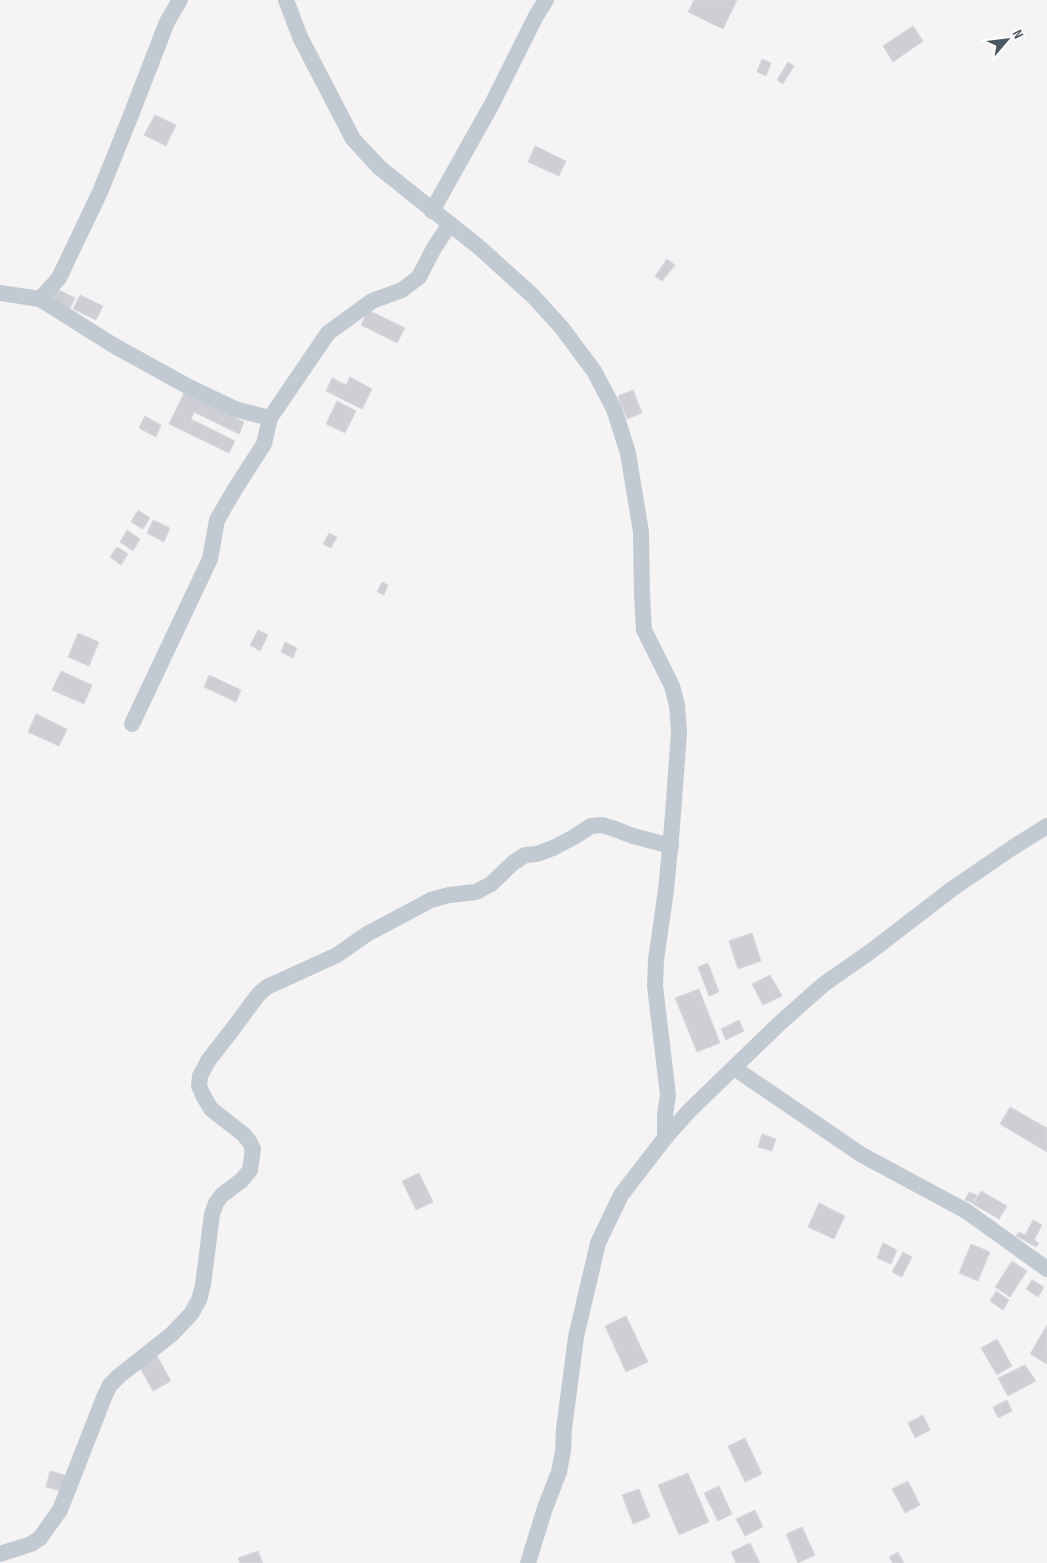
<svg xmlns="http://www.w3.org/2000/svg" width="1047" height="1563" font-family="'Sofia Sans Condensed',sans-serif">
<rect width="100%" height="100%" fill="#f5f3f3"/>
<g fill="#cdcfd5" stroke="#d7d9de">
<polygon points="694,0 737,0 723,29 688,12"/>
<polygon points="913,26 923,41 893,62 883,46"/>
<polygon points="762,59 771,63 766,76 757,72"/>
<polygon points="788,62 794,66 783,84 777,80"/>
<polygon points="155,115 176,125 166,146 144,135"/>
<polygon points="535,146 566,161 559,176 528,162"/>
<polygon points="667,259 675,265 662,281 655,276"/>
<polygon points="57,289 75,298 70,308 52,300"/>
<polygon points="80,295 103,306 96,320 73,309"/>
<polygon points="368,310 405,328 397,343 361,325"/>
<polygon points="350,377 372,389 362,409 326,391 332,378 346,385"/>
<polygon points="633,390 642,413 627,419 618,396"/>
<polygon points="184,393 244,422 239,434 194,412 191,419 235,441 229,453 169,424"/>
<polygon points="337,401 356,411 345,433 326,424"/>
<polygon points="145,416 161,425 156,437 139,428"/>
<polygon points="138,510 150,518 143,529 131,522"/>
<polygon points="153,520 170,528 164,542 147,533"/>
<polygon points="127,530 140,539 133,551 120,542"/>
<polygon points="329,533 337,537 331,548 323,544"/>
<polygon points="117,547 128,554 121,565 110,557"/>
<polygon points="382,582 388,585 384,595 377,592"/>
<polygon points="258,630 268,635 260,651 250,645"/>
<polygon points="78,633 99,642 89,666 68,657"/>
<polygon points="285,642 297,648 293,658 281,652"/>
<polygon points="61,671 92,685 84,704 52,690"/>
<polygon points="209,675 241,690 236,702 204,687"/>
<polygon points="36,714 67,729 59,746 28,732"/>
<polygon points="752,933 761,961 738,969 729,941"/>
<polygon points="708,963 719,992 709,996 698,967"/>
<polygon points="770,975 782,996 763,1005 752,984"/>
<polygon points="699,989 720,1043 697,1052 675,998"/>
<polygon points="739,1020 744,1031 726,1040 721,1029"/>
<polygon points="1010,1107 1047,1128 1047,1152 1000,1124"/>
<polygon points="762,1134 776,1139 772,1151 758,1147"/>
<polygon points="419,1173 433,1202 416,1210 402,1181"/>
<polygon points="981,1191 1007,1206 999,1219 973,1204"/>
<polygon points="969,1192 977,1195 973,1203 965,1200"/>
<polygon points="819,1203 845,1216 834,1239 808,1227"/>
<polygon points="1033,1220 1042,1225 1034,1240 1039,1243 1036,1247 1016,1236 1019,1232 1025,1235"/>
<polygon points="883,1243 897,1250 891,1264 877,1258"/>
<polygon points="971,1244 990,1252 978,1281 959,1273"/>
<polygon points="903,1252 912,1257 902,1277 892,1272"/>
<polygon points="1012,1261 1027,1271 1010,1297 995,1287"/>
<polygon points="1032,1280 1044,1287 1038,1297 1026,1289"/>
<polygon points="996,1291 1009,1300 1003,1310 990,1301"/>
<polygon points="626,1316 648,1362 626,1372 605,1326"/>
<polygon points="1047,1325 1047,1364 1030,1354"/>
<polygon points="997,1339 1012,1366 997,1375 981,1348"/>
<polygon points="156,1354 171,1381 153,1391 138,1364"/>
<polygon points="1025,1365 1036,1381 1008,1396 998,1378"/>
<polygon points="1007,1400 1012,1411 998,1418 993,1407"/>
<polygon points="923,1415 930,1430 915,1438 908,1423"/>
<polygon points="745,1438 762,1474 745,1482 728,1446"/>
<polygon points="50,1471 65,1475 61,1491 46,1487"/>
<polygon points="688,1473 709,1522 679,1535 658,1485"/>
<polygon points="908,1481 920,1505 905,1513 892,1489"/>
<polygon points="719,1486 732,1514 718,1521 704,1493"/>
<polygon points="639,1489 650,1517 633,1524 622,1495"/>
<polygon points="755,1510 763,1527 745,1536 736,1519"/>
<polygon points="802,1527 815,1555 798,1563 786,1534"/>
<polygon points="750,1543 760,1563 736,1563 731,1552"/>
<polygon points="258,1551 263,1563 240,1563 238,1558"/>
<polygon points="898,1552 904,1563 893,1563 889,1557"/>
</g>
<g fill="none" stroke-linecap="round" stroke-linejoin="round">
<g stroke="#c1cad2" stroke-width="16">
<polyline points="286,0 300,37 353,139 380,168 480,248 533,296 562,328 594,371 614,409 628,453 641,532 642,594 644,630 672,686 677,705 679,733 672,827 666,890 656,960 655,986 668,1095 665,1115 665,1138"/>
<polyline points="432,211 492,104 536,16 546,0"/>
<polyline points="0,293 40,299 113,345 189,387 235,409 270,418"/>
<polyline points="40,299 59,278 100,192 131,115 167,22 180,0"/>
<polyline points="132,724 210,559 217,520 235,489 264,444 270,418 328,333 372,301 402,290 419,277 434,248 450,224"/>
<polyline points="734,1068 862,1155 966,1211 1047,1269"/>
<polyline points="0,1554 31,1544 40,1538 60,1510 105,1395 110,1385 119,1376 172,1334 191,1314 199,1300 203,1285 212,1214 216,1203 222,1195 242,1180 250,1170 253,1149 249,1141 243,1134 211,1109 204,1097 199,1086 200,1076 208,1061 232,1030 258,995 267,987 337,955 367,934 431,900 449,895 476,892 491,884 513,863 525,855 537,854 553,848 574,837 591,826 602,825 615,829 633,836 671,846"/>
<polyline points="528,1563 545,1508 559,1472 563,1451 564,1429 576,1337 598,1243 621,1195 665,1138 689,1111 780,1023 824,984 870,952 952,889 1012,848 1047,826"/>
</g>
</g>
<g transform="translate(1007 40) rotate(62)" stroke="#ffffff" stroke-width="4" paint-order="stroke">
<path d="M0-4L9 19L0 12L-9 19Z" fill="#4a5661"/>
<text y="-8" font-size="14" font-weight="bold" text-anchor="middle" fill="#4a5661">N</text>
</g>
</svg>
